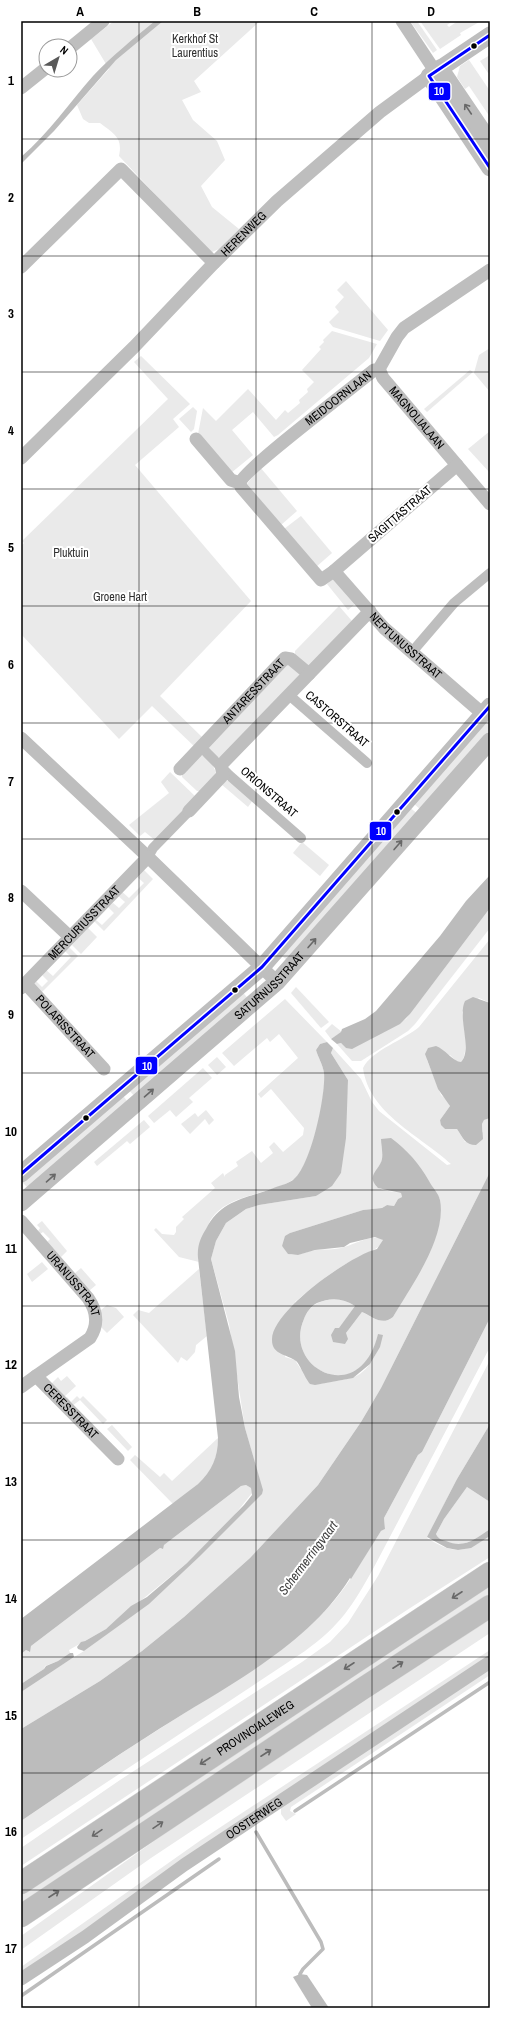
<svg xmlns="http://www.w3.org/2000/svg" width="511" height="2029" font-family="'Archivo Narrow',sans-serif">
<rect width="100%" height="100%" fill="#fff"/>
<g fill="#eaeaea" fill-rule="evenodd">
<path d="M 114,21 L 260,21 L 194,81 L 201,92 L 182,100 L 193,120 L 217,141 L 225,160 L 201,186 L 212,207 L 239,229 L 219,249 L 212,252 L 206,248 L 119,156 C 123,137 114,134 100,123 L 89,123 L 83,119 L 77,105 L 109,69 L 91,39 Z"/>
<polygon points="410,21 417,21 437,50 433,53"/>
<polygon points="420,21 453,21 447,25 449,27 458,21 481,21 460,33 461,35 440,49"/>
<polygon points="490,55 490,72 488,73 480,61"/>
<polygon points="469,60 490,91 490,117 469,86 465,89 457,77 460,66"/>
<polygon points="346,281 388,330 380,341 333,327 329,322 339,312 335,307 344,297 337,290"/>
<polygon points="332,331 377,344 369,358 278,435 274,437 253,412 232,430 253,455 231,473 198,434 203,408 216,421 248,389 276,420 285,410 288,413 300,403 299,400 308,392 307,389 314,382 302,370 321,349 319,347 324,342 323,340"/>
<polygon points="490,348 490,392 474,373 479,355"/>
<polygon points="141,356 190,404 173,419 179,427 135,465 251,601 160,696 203,738 195,747 152,706 119,739 21,634 21,546 24,543 22,541 168,399 134,362"/>
<polygon points="470,370 473,372 427,412 424,409"/>
<polygon points="193,407 197,411 194,429 191,432 179,419"/>
<polygon points="490,431 490,473 468,449"/>
<polygon points="260,467 297,511 281,525 247,484"/>
<polygon points="301,516 332,553 316,567 284,529"/>
<polygon points="334,578 356,603 348,610 327,584"/>
<polygon points="339,606 352,621 307,668 295,656 295,651"/>
<polygon points="287,665 291,665 301,674 221,757 217,757 209,750 209,745"/>
<polygon points="490,712 490,734 422,811 412,802"/>
<path d="M 199,755 C 209,756 215,767 216,775 L 201,791 L 197,791 L 182,777 L 182,773 Z"/>
<polygon points="170,772 197,798 156,841 145,832 140,836 129,825 169,793 161,782"/>
<polygon points="225,781 230,781 253,800 248,807 221,784"/>
<polygon points="408,806 419,815 290,962 279,954"/>
<polygon points="302,842 329,865 320,876 293,853"/>
<polygon points="142,868 153,879 104,931 94,921 96,920 102,925 114,913 108,907 113,903 119,908 125,902 116,894 120,890 129,898 144,883 135,875"/>
<polygon points="490,908 490,928 415,1024 408,1031 361,1061 352,1061 337,1044 341,1043 346,1048 355,1047 406,1019"/>
<polygon points="88,928 97,937 81,954 72,945"/>
<path d="M 490,939 L 490,1003 L 479,998 L 462,1012 C 464,1023 469,1054 461,1062 L 456,1061 L 450,1055 L 427,1060 L 441,1095 L 448,1101 L 450,1106 L 440,1120 L 445,1129 L 457,1129 L 465,1142 L 483,1132 L 482,1124 L 484,1120 L 490,1118 L 490,1172 L 381,1388 L 361,1422 L 318,1485 L 250,1558 L 184,1617 L 142,1651 L 100,1681 L 21,1729 L 21,1690 L 84,1651 L 115,1628 L 223,1532 L 261,1485 L 245,1428 L 229,1324 L 211,1259 L 216,1241 L 226,1223 L 246,1209 L 259,1205 L 316,1196 L 341,1173 L 348,1080 L 331,1053 L 333,1048 L 361,1079 L 372,1102 L 379,1111 L 447,1165 L 451,1164 C 421,1136 369,1114 363,1068 C 372,1050 404,1040 419,1027 ZM 381,1139 L 431,1186 L 440,1199 L 439,1224 L 431,1250 L 393,1317 C 383,1326 372,1317 362,1312 L 346,1333 L 339,1329 L 355,1306 C 343,1298 331,1297 318,1303 C 311,1306 306,1313 304,1319 C 282,1368 360,1409 378,1335 L 382,1336 C 378,1352 369,1373 351,1378 C 341,1381 330,1381 320,1384 L 300,1368 L 295,1360 L 285,1357 L 295,1302 C 310,1289 327,1275 344,1265 C 355,1259 377,1251 383,1242 L 383,1240 C 375,1232 351,1246 341,1248 C 333,1250 325,1249 316,1250 C 306,1251 299,1257 289,1254 L 282,1246 L 290,1233 L 363,1210 L 382,1208 L 387,1205 L 394,1206 L 398,1199 L 402,1197 L 401,1193 L 382,1190 L 376,1186 C 371,1169 381,1169 382,1159 C 383,1152 381,1145 381,1139 Z"/>
<polygon points="69,947 78,956 40,994 31,986 36,981 42,987 48,981 42,975 46,970 53,976 71,957 65,951"/>
<polygon points="296,987 329,1022 321,1028 291,993"/>
<polygon points="241,990 250,1001 137,1099 127,1088"/>
<path d="M 285,999 L 327,1042 L 320,1044 L 316,1050 C 318,1057 323,1065 324,1073 C 327,1094 311,1166 294,1179 C 286,1185 274,1188 265,1191 C 246,1197 219,1202 209,1223 C 204,1233 201,1247 198,1258 L 199,1262 L 179,1257 L 154,1230 L 156,1228 L 162,1234 L 174,1235 L 176,1232 L 176,1227 L 184,1219 L 182,1217 L 215,1188 L 211,1183 L 223,1173 L 225,1177 L 225,1175 L 238,1166 L 236,1162 L 252,1151 L 261,1163 L 273,1153 L 269,1147 L 274,1142 L 283,1152 L 303,1135 L 304,1128 L 271,1089 L 261,1098 L 258,1094 L 298,1058 L 279,1034 L 270,1042 L 267,1038 L 234,1066 L 222,1053 Z"/>
<polygon points="332,1024 342,1032 331,1039 325,1031"/>
<polygon points="217,1057 226,1067 217,1075 208,1065"/>
<polygon points="203,1068 212,1078 189,1098 193,1102 176,1117 170,1110 154,1123 148,1116"/>
<polygon points="121,1093 130,1105 30,1190 21,1181"/>
<polygon points="206,1110 214,1120 209,1125 205,1119 190,1134 181,1124 195,1113 198,1117"/>
<polygon points="144,1120 150,1127 130,1144 127,1141 97,1166 94,1162"/>
<polygon points="42,1221 67,1251 61,1257 47,1242 50,1239 43,1232 40,1234 38,1231 40,1228 37,1225"/>
<polygon points="42,1262 48,1269 32,1282 27,1274"/>
<polygon points="81,1268 96,1285 89,1291 74,1274"/>
<polygon points="199,1269 207,1336 196,1345 195,1352 187,1361 181,1357 178,1363 133,1315 138,1310 149,1313"/>
<polygon points="107,1305 116,1308 124,1317 107,1333 101,1327 101,1310"/>
<path d="M 490,1318 L 490,1347 L 373,1569 C 353,1605 340,1626 305,1651 L 21,1839 L 21,1821 C 71,1787 121,1753 172,1721 C 224,1688 280,1657 324,1612 C 347,1589 363,1558 381,1531 L 385,1529 L 384,1518 L 418,1455 L 422,1452 Z"/>
<path d="M 490,1360 L 490,1424 L 457,1479 L 427,1538 C 455,1555 463,1553 490,1536 L 490,1557 L 407,1610 L 21,1866 L 21,1848 L 120,1780 L 302,1662 L 330,1642 L 348,1623 L 378,1576 Z"/>
<polygon points="67,1376 76,1386 64,1397 51,1384 58,1377 61,1381"/>
<polygon points="77,1396 80,1399 83,1396 107,1420 103,1424 80,1400 72,1406 64,1400 67,1397 71,1402"/>
<polygon points="112,1425 132,1447 128,1451 107,1429"/>
<path d="M 218,1438 C 219,1473 197,1485 173,1504 L 130,1460 L 135,1455 L 160,1477 L 164,1473 L 172,1481 Z"/>
<polygon points="246,1485 251,1488 252,1493 229,1522 187,1563 106,1629 69,1650 70,1653 58,1661 45,1666 44,1669 21,1684 21,1654 26,1650 29,1652 31,1646 160,1548 162,1549 164,1545 241,1486"/>
<path d="M 467,1487 L 490,1502 L 490,1529 C 475,1539 464,1549 446,1542 C 441,1540 438,1538 436,1534 L 444,1519 Z"/>
<polygon points="490,1580 490,1594 21,1904 21,1892"/>
<polygon points="490,1618 490,1633 151,1858 21,1950 21,1936 171,1829"/>
<polygon points="490,1650 490,1656 21,1973 21,1967 201,1840"/>
<polygon points="490,1667 490,1675 291,1807 290,1811 296,1814 286,1821 281,1814 281,1807"/>
</g>
<g fill="#bcbcbc">
<path d="M 155,21 L 163,21 L 116,60 L 54,131 L 21,164 L 21,157 C 49,133 69,103 93,76 C 112,56 134,38 155,21 Z"/>
<polygon points="490,875 490,908 410,1014 400,1024 352,1049 346,1048 341,1043 337,1044 331,1039 341,1032 342,1029 365,1019 376,1011 440,936 466,901"/>
<path d="M 473,997 L 490,1003 L 490,1118 L 484,1120 L 482,1124 L 483,1139 L 476,1145 C 465,1145 463,1138 457,1129 L 445,1129 L 441,1125 L 440,1120 L 450,1106 L 438,1089 L 425,1054 L 428,1048 L 436,1046 C 445,1049 452,1061 461,1062 C 473,1050 457,1017 465,1001 Z"/>
<path d="M 327,1042 L 333,1048 L 331,1053 L 348,1080 L 346,1138 L 341,1173 L 332,1186 L 316,1196 L 259,1205 L 246,1209 L 226,1223 L 216,1241 L 211,1259 L 235,1351 L 239,1397 L 245,1428 L 263,1490 L 262,1494 L 200,1556 L 149,1604 L 84,1651 L 78,1649 L 77,1647 L 81,1642 L 85,1641 L 106,1629 L 131,1606 L 147,1597 L 187,1563 L 244,1505 L 252,1495 L 251,1488 L 246,1485 L 241,1486 L 164,1545 L 163,1549 L 160,1548 L 31,1646 L 30,1652 L 26,1650 L 21,1654 L 21,1619 L 198,1484 C 212,1471 218,1457 218,1438 L 198,1258 C 197,1247 200,1238 206,1229 C 222,1198 248,1199 276,1187 C 282,1185 289,1183 293,1180 C 311,1167 326,1094 324,1073 C 323,1065 318,1057 316,1050 L 320,1044 Z"/>
<path d="M 391,1138 C 407,1150 419,1163 429,1181 C 432,1187 439,1194 440,1200 C 447,1238 411,1286 393,1317 C 382,1326 373,1317 362,1312 L 346,1333 L 348,1339 L 345,1344 L 333,1342 L 331,1335 L 335,1328 L 339,1328 L 355,1306 C 343,1298 331,1297 317,1303 C 311,1306 306,1313 304,1319 C 282,1368 360,1409 378,1334 L 383,1335 L 380,1347 L 370,1364 L 353,1378 L 315,1385 L 310,1384 C 305,1378 299,1363 296,1361 C 287,1354 272,1355 272,1340 C 271,1311 351,1255 377,1249 L 383,1240 L 375,1237 L 350,1243 L 344,1247 L 315,1250 L 298,1255 L 288,1254 L 282,1246 L 285,1236 L 290,1233 L 363,1210 L 382,1208 L 387,1205 L 394,1206 L 398,1199 L 402,1197 L 401,1193 L 378,1188 C 365,1175 380,1170 382,1159 C 383,1152 381,1145 381,1139 Z"/>
<path d="M 490,1172 L 490,1318 L 422,1452 L 418,1455 L 384,1518 L 385,1529 L 381,1531 L 351,1579 L 350,1578 C 307,1647 226,1686 159,1729 C 113,1758 67,1790 21,1821 L 21,1729 L 100,1681 L 142,1651 L 184,1617 L 250,1558 L 318,1485 L 361,1422 L 381,1388 Z"/>
<path d="M 490,1424 L 490,1502 L 467,1487 L 444,1519 L 436,1534 C 438,1538 441,1540 446,1541 C 464,1549 475,1539 490,1529 L 490,1536 L 471,1548 L 458,1550 L 447,1548 L 427,1537 L 457,1479 Z"/>
<polygon points="70,1653 73,1653 74,1657 21,1692 21,1684 44,1669 46,1666 58,1661"/>
<polygon points="300,1974 307,1975 329,2008 312,2008 293,1977"/>
</g>
<g fill="none" stroke-linecap="round" stroke-linejoin="round">
<g stroke="#bcbcbc" stroke-width="3.5">
<polyline points="295,1811 490,1682"/>
<polyline points="256,1832 321,1942 323,1949 303,1969 300,1974"/>
<polyline points="21,1996 219,1859"/>
</g>
<g stroke="#dbdbdb" stroke-width="23">
<g id="trunk">
<path id="s12" d="M 21,1883 L 490,1573"/>
<polyline points="21,1916 362,1689 490,1606"/>
</g>
</g>
<g stroke="#bebebe" stroke-width="10">
<polyline points="412,652 454,603 490,573"/>
<polyline points="289,695 367,763"/>
<polyline points="201,747 229,775 301,838"/>
<polyline points="148,857 153,848 189,811"/>
</g>
<g stroke="#bebebe" stroke-width="13">
<polyline points="402,21 435,71"/>
<polyline points="70,48 103,21"/>
<polyline points="21,88 46,68"/>
<polyline points="21,267 121,169 214,263"/>
<path id="s1" d="M 379,369 L 383,378 L 490,504"/>
<polyline points="196,439 231,480 240,483 241,487 321,580 334,571"/>
<path id="s2" d="M 21,458 L 134,347 L 214,263 L 277,201 L 380,112 L 429,76"/>
<path id="s3" d="M 457,465 L 334,571 L 384,628 L 483,714"/>
<path id="s4" d="M 240,483 C 242,471 356,385 374,370 L 379,369 L 397,337 L 404,328 L 490,270"/>
<polyline points="21,738 148,857 277,982"/>
<path id="s5" d="M 180,769 L 285,658 L 291,659 L 309,674"/>
<polyline points="189,811 223,775 221,765 370,611"/>
<polyline points="21,891 70,937"/>
<path id="s6" d="M 26,984 L 104,1069"/>
<path id="s7" d="M 21,988 L 148,857"/>
<path id="s8" d="M 21,1221 L 88,1298 C 97,1311 99,1324 90,1338 L 36,1376"/>
<path id="s9" d="M 21,1387 L 36,1376 L 118,1459"/>
<path id="s10" d="M 21,1979 L 85,1937 L 184,1865 L 490,1662"/>
</g>
<g stroke="#bebebe" stroke-width="17">
<polyline points="490,35 429,76 490,168"/>
<polyline points="440,68 490,142"/>
<polyline points="21,1174 262,967 490,706"/>
<path id="s11" d="M 21,1203 L 277,982 L 490,741"/>
</g>
<use href="#trunk" stroke="#bdbdbd" stroke-width="22"/>
<g stroke="#fff" stroke-width="6">
<g id="bus-1">
<polyline points="490,35 429,76 490,168"/>
<polyline points="21,1174 262,967 490,706"/>
</g>
</g>
<use href="#bus-1" stroke="#00f" stroke-width="3"/>
</g>
<defs><path id="oneway-shaft" d="M-6 0H5M1.5-3L5.5 0L1.5 3" fill="none" stroke-width="1.6" stroke-linecap="round" stroke-linejoin="round"/></defs>
<g stroke="#686868">
<use href="#oneway-shaft" transform="translate(468 109) rotate(-124)"/>
<use href="#oneway-shaft" transform="translate(398 845) rotate(-49)"/>
<use href="#oneway-shaft" transform="translate(312 943) rotate(-49)"/>
<use href="#oneway-shaft" transform="translate(149 1093) rotate(-41)"/>
<use href="#oneway-shaft" transform="translate(51 1178) rotate(-41)"/>
<use href="#oneway-shaft" transform="translate(457 1595) rotate(147)"/>
<use href="#oneway-shaft" transform="translate(398 1665) rotate(-33)"/>
<use href="#oneway-shaft" transform="translate(349 1666) rotate(147)"/>
<use href="#oneway-shaft" transform="translate(266 1753) rotate(-33)"/>
<use href="#oneway-shaft" transform="translate(205 1761) rotate(147)"/>
<use href="#oneway-shaft" transform="translate(158 1825) rotate(-34)"/>
<use href="#oneway-shaft" transform="translate(97 1833) rotate(146)"/>
<use href="#oneway-shaft" transform="translate(54 1894) rotate(-33)"/>
</g>
<path fill="none" stroke="#000" stroke-width="1" stroke-opacity="0.55" d="M 139,21 L 139,2008M 256,21 L 256,2008M 372,21 L 372,2008M 21,139 L 490,139M 21,256 L 490,256M 21,372 L 490,372M 21,489 L 490,489M 21,606 L 490,606M 21,723 L 490,723M 21,839 L 490,839M 21,956 L 490,956M 21,1073 L 490,1073M 21,1190 L 490,1190M 21,1306 L 490,1306M 21,1423 L 490,1423M 21,1540 L 490,1540M 21,1657 L 490,1657M 21,1773 L 490,1773M 21,1890 L 490,1890"/>
<g fill="#000" stroke="#fff" stroke-width="1.5">
<circle cx="474" cy="46" r="3.5"/>
<circle cx="397" cy="812" r="3.5"/>
<circle cx="235" cy="990" r="3.5"/>
<circle cx="86" cy="1118" r="3.5"/>
</g>
<g text-anchor="middle" dominant-baseline="central" stroke-width="4" stroke-linejoin="round" paint-order="stroke">
<g font-size="12" fill="#303030" stroke="#fff">
<text x="195" y="39">Kerkhof St<tspan x="195" dy="14">Laurentius</tspan></text>
<text x="71" y="553">Pluktuin</text>
<text x="120" y="597">Groene Hart</text>
</g>
<g font-size="12" fill="#000" stroke="#fff">
<text stroke="none"><textPath href="#s2" startOffset="316">HERENWEG</textPath></text>
<text stroke="none"><textPath href="#s4" startOffset="130">MEIDOORNLAAN</textPath></text>
<text stroke="none"><textPath href="#s1" startOffset="62">MAGNOLIALAAN</textPath></text>
<text transform="translate(400 514) rotate(-41)">SAGITTASTRAAT</text>
<text stroke="none"><textPath href="#s3" startOffset="266">NEPTUNUSSTRAAT</textPath></text>
<text stroke="none"><textPath href="#s5" startOffset="107">ANTARESSTRAAT</textPath></text>
<text transform="translate(337 719) rotate(41)">CASTORSTRAAT</text>
<text transform="translate(269 792) rotate(41)">ORIONSTRAAT</text>
<text stroke="none"><textPath href="#s7" startOffset="91">MERCURIUSSTRAAT</textPath></text>
<text stroke="none"><textPath href="#s11" startOffset="330">SATURNUSSTRAAT</textPath></text>
<text stroke="none"><textPath href="#s6" startOffset="58">POLARISSTRAAT</textPath></text>
<text stroke="none"><textPath href="#s8" startOffset="82">URANUSSTRAAT</textPath></text>
<text stroke="none"><textPath href="#s9" startOffset="68">CERESSTRAAT</textPath></text>
<text stroke="none"><textPath href="#s12" startOffset="281">PROVINCIALEWEG</textPath></text>
<text stroke="none"><textPath href="#s10" startOffset="283">OOSTERWEG</textPath></text>
</g>
<g font-size="13" font-style="italic" fill="#414141" stroke="#fff">
<text transform="translate(308 1558) rotate(-53)">Schermerringvaart</text>
</g>
</g>
<g stroke="#fff" stroke-width="1.5">
<rect x="428" y="82" width="23" height="19" rx="4" fill="#00f"/>
<rect x="369" y="821" width="23" height="20" rx="4" fill="#00f"/>
<rect x="135" y="1056" width="23" height="19" rx="4" fill="#00f"/>
</g>
<g font-size="11" text-anchor="middle" font-weight="bold" fill="#fff">
<text x="439" y="95">10</text>
<text x="381" y="835">10</text>
<text x="147" y="1070">10</text>
</g>
<rect width="511" height="2029" fill="none" stroke="#ffffff" stroke-width="44"/>
<g transform="translate(58 58) rotate(38)"><circle r="19" fill="#ffffff" stroke="#999999"/>
<path d="M0-3L7 15L0 10L-7 15Z" fill="#595959"/>
<text y="-6" font-size="11" font-weight="bold" text-anchor="middle" fill="#000000">N</text>
</g>
<rect x="22" y="22" width="467" height="1985" fill="none" stroke="#000" stroke-width="1.5"/>
<g font-size="13" text-anchor="middle" font-weight="bold" fill="#000">
<text x="80" y="16">A</text>
<text x="197" y="16">B</text>
<text x="314" y="16">C</text>
<text x="431" y="16">D</text>
<text x="11" y="85">1</text>
<text x="11" y="202">2</text>
<text x="11" y="318">3</text>
<text x="11" y="435">4</text>
<text x="11" y="552">5</text>
<text x="11" y="669">6</text>
<text x="11" y="786">7</text>
<text x="11" y="902">8</text>
<text x="11" y="1019">9</text>
<text x="11" y="1136">10</text>
<text x="11" y="1253">11</text>
<text x="11" y="1369">12</text>
<text x="11" y="1486">13</text>
<text x="11" y="1603">14</text>
<text x="11" y="1720">15</text>
<text x="11" y="1836">16</text>
<text x="11" y="1953">17</text>
</g>
</svg>
